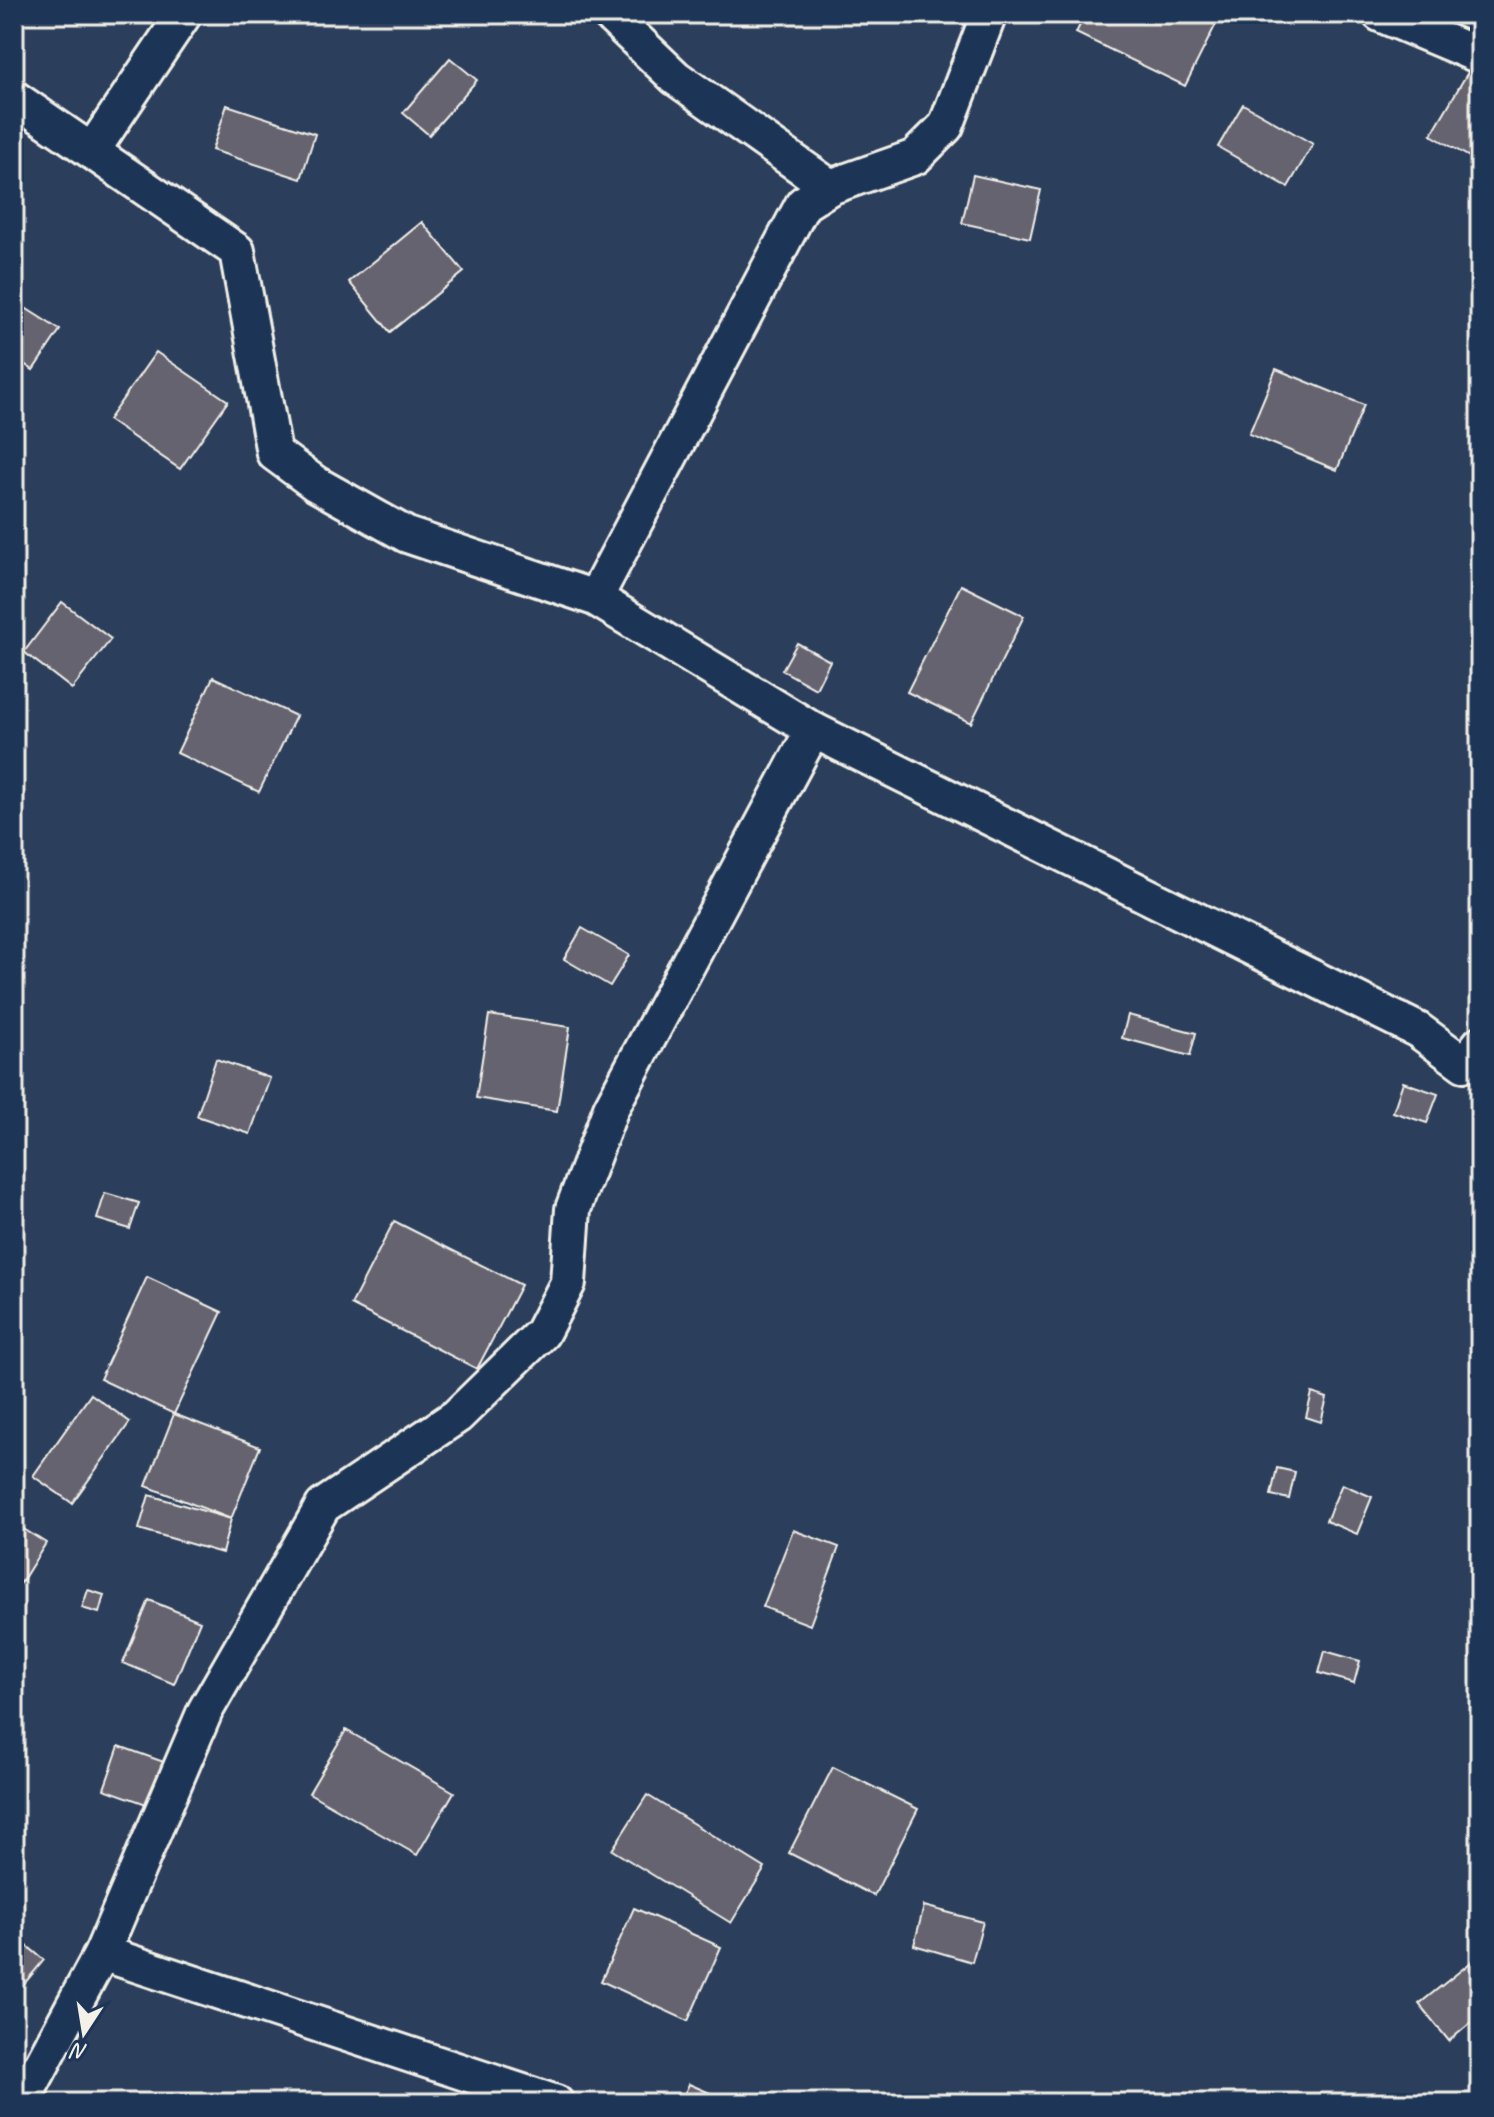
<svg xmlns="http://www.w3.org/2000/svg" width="1494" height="2117" font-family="Caveat,sans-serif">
<rect width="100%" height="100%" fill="#2b3e5c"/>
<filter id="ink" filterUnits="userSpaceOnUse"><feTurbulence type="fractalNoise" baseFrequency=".0125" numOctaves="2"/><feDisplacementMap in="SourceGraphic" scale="16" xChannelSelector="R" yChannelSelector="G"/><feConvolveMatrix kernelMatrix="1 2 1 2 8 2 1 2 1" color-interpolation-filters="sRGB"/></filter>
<g filter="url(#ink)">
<g fill="#656370" stroke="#f4f1e8" stroke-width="2">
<polygon points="1085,14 1221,14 1185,86 1076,33"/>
<polygon points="450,58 477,80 429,135 403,113"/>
<polygon points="1468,72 1480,79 1480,163 1431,135"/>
<polygon points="1243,104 1313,144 1288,187 1218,147"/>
<polygon points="227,105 315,134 301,179 212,150"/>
<polygon points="973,175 1041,190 1030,238 962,223"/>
<polygon points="422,222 464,272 390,332 349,282"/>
<polygon points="19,304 60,330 33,370 14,357 14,312"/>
<polygon points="156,352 228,401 180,469 108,420"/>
<polygon points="1276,369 1364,405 1337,470 1249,434"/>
<polygon points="961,585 1024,616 971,723 907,692"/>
<polygon points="62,602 111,639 72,689 24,652"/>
<polygon points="797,643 830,661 816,689 782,670"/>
<polygon points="213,677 296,716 259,792 177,753"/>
<polygon points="582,928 629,955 610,986 564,959"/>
<polygon points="489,1015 570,1027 557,1111 476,1098"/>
<polygon points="1128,1015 1196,1033 1190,1056 1122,1038"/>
<polygon points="216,1059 270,1078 250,1134 197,1116"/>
<polygon points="1403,1082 1438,1094 1427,1123 1393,1112"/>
<polygon points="105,1193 139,1203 130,1229 97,1219"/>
<polygon points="394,1221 521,1285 477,1369 351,1305"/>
<polygon points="147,1277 222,1312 174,1414 100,1379"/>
<polygon points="1312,1393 1327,1398 1321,1422 1306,1417"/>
<polygon points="91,1394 130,1422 72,1503 33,1476"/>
<polygon points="174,1414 260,1447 231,1519 146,1486"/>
<polygon points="1277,1468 1295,1472 1289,1499 1271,1495"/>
<polygon points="1342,1484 1372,1497 1357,1534 1326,1521"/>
<polygon points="149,1495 231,1519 222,1553 139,1529"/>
<polygon points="14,1523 46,1543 14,1594"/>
<polygon points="793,1530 839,1547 810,1625 763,1607"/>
<polygon points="88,1590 104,1595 99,1613 82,1608"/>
<polygon points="149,1600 200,1621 174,1684 123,1663"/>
<polygon points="1325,1651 1360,1661 1354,1683 1319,1673"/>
<polygon points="346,1730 454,1792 417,1855 309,1793"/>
<polygon points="119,1746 164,1762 149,1805 104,1789"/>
<polygon points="833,1767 918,1809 874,1896 789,1853"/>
<polygon points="647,1795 765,1868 731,1923 612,1850"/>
<polygon points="924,1906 983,1922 972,1962 914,1945"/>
<polygon points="634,1908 721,1947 688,2021 601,1981"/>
<polygon points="14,1935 44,1960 14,1996"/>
<polygon points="1480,1955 1480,2015 1449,2041 1419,2004"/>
<polygon points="689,2084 733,2103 680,2103"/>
</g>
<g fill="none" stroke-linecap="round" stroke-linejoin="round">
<g stroke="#f4f1e8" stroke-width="40">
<g id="street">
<polyline points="609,14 676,78 830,187"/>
<polyline points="1380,14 1480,56"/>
<polyline points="14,98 237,251 274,453 316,484 407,535 595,598 813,730 1418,1030 1464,1064 1480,1044"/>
<polyline points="92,151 184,14"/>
<polyline points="595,598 803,204 830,187 915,157 946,126 989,14"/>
<polyline points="102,1953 556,2103"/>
<polyline points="21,2103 102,1953 205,1711 323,1506 457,1416 542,1333 568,1283 573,1209 611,1108 813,730"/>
</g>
</g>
<use href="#street" stroke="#1d3557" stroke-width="34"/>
</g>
</g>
<rect width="1494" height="2117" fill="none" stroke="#1d3557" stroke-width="48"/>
<rect x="24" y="24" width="1446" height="2069" fill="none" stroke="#f4f1e8" stroke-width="3" filter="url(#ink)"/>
<g transform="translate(84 2033) rotate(192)" stroke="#1d3557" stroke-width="6" paint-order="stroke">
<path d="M0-6L14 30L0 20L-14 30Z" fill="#f4f1e8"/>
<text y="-12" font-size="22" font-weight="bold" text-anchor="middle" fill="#f4f1e8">N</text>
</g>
</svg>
